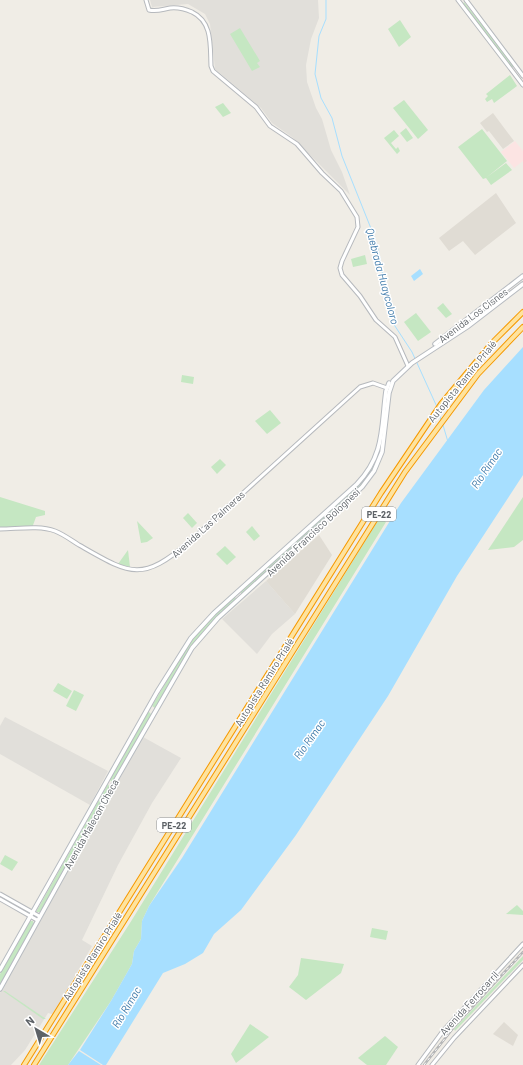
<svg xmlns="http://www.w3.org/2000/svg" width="523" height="1065" font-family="Barlow,sans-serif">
<rect width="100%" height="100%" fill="#f0ede6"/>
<g fill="#e1dfda">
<polygon points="150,0 318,0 319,18 311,39 306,65 307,82 316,108 322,119 331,150 342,172 350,195 292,137 272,123 261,108 215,69 210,24 205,14 188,4 152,7"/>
<polygon points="266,581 295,614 272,634 257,654 222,619"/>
<polygon points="5,717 108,771 90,805 0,754 0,726"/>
<polygon points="143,737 181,758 152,803 118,865 82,940 92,946 55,1011 52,1014 48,1013 25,1050 11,1065 0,1065 0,993"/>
</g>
<g fill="#e0dcd4">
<polygon points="493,113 514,141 503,149 489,131 487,132 480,123"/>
<polygon points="496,193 516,223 475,255 463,241 449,251 439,238"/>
<polygon points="319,535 332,555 295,614 266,581"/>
<polygon points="504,1022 518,1035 513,1046 493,1034"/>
</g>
<polygon fill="#fce4e3" points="515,141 523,151 523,161 514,168 501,152"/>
<g fill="#c5e7c2">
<polygon points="464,2 514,65 513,67 511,67 463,4"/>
<polygon points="400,20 411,37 399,47 388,29"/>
<polygon points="240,28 260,61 257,63 260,67 252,71 230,34"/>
<polygon points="510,75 517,86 494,103 492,99 487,102 485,99 488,96 486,94"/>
<polygon points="404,100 428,130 418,139 393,108"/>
<polygon points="223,103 231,113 223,117 215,107"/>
<polygon points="406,128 413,138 407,142 400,133"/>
<polygon points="482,129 507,161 487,177 506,163 512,170 491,185 486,178 483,179 458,147"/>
<polygon points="394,130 399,136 391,143 396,149 398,147 400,151 397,154 384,138"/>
<polygon points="365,255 367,264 353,267 351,259"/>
<polygon points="443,303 452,314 446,318 437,308"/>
<polygon points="416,313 431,332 418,341 404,322"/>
<polygon points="182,375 194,377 193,384 181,382"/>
<polygon points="270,410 281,423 267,434 255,421"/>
<path d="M 382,436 C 384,456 372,472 360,488 L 242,595 L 240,591 L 361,482 L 375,463 Z"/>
<polygon points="220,459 226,465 217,474 211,467"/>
<polygon points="0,497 45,511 45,515 36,517 32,528 0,528"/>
<polygon points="523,497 523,540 514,547 488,550"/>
<polygon points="188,513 197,523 192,528 183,518"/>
<polygon points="380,517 386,522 149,906 142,921 141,939 134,951 132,964 111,1001 68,1065 39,1065 130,923"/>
<polygon points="137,521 153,538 147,542 141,543"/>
<polygon points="252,526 260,536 254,541 246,532"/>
<polygon points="225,546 236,557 227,565 216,554"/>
<polygon points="128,550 130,567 118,564"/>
<polygon points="235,596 236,600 207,628 189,650 155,708 152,706 190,642 209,620"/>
<polygon points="58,683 72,691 67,699 53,691"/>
<polygon points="74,690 84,695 76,711 66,706"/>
<polygon points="148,711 152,715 112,782 109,779"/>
<polygon points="108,784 110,788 40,912 36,912"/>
<polygon points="5,855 18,862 12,871 0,864"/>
<polygon points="517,905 523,911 523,915 506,914"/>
<polygon points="30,921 33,921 34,924 0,985 0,974"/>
<polygon points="372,928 388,931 386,940 370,937"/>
<polygon points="523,956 523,960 455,1031 454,1029"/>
<polygon points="301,958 344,964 341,973 306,1000 289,987 298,975"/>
<polygon points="3,991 5,991 46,1019 43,1019"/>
<polygon points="250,1024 269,1037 236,1063 231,1054"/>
<polygon points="385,1036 398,1047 386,1065 367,1065 358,1058"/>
</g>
<g fill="#a7dfff">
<polygon points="420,269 423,274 414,281 411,276"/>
<polygon points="523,347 523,475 457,576 388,696 296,835 241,910 214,934 203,953 185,964 163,973 106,1065 103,1065 80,1050 111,1001 132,964 134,951 141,939 142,921 149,906 182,858 401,503 484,390"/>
<polygon points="79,1051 101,1065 68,1065"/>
</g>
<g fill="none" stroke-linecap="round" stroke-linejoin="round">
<g stroke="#a7dfff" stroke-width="1">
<polyline points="326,0 326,19 319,36 315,74 321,98 332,118 342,156 374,236 379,253 388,306 393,323 412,352 437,407"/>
<polyline points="438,410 441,420"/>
<polyline points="443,425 448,442"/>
</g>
<g stroke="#b6b9bd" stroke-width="5">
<g id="tertiary">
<path d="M 146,0 L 149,10 C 157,12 163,9 170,8 C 178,7 185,9 192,12 C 213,22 210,46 211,66 L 213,71 L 256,107 L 270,126 L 297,144 L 322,173 L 341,191 L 357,217 L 358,227 L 342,261 L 340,268 L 342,275 L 360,296 L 376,320 L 395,337 L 408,366"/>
<polyline points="458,0 523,85"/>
<polyline points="466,0 523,76"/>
<path d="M 0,529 C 17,529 39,525 55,531 C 63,534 71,540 79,545 C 130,574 141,583 189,542 L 360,387 L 373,383 L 387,388"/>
<polyline points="0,894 39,916"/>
<polyline points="0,899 37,920"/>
<polyline points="418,1065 443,1031 523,944"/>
<polyline points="432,1065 454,1038 523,965"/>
</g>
</g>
<g stroke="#b7bbc0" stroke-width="5.5">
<g id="secondary">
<polyline points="435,344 523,276"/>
<path d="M 0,970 L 157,692 L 191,638 L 214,613 L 357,484 C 385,455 381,427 386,391 L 389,383"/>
<polyline points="0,989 113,785 192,648 218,618 362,487 374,471 382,452 389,393 393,381 412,363 467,327 523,284"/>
</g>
</g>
<g stroke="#f69900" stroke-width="6">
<g id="trunk">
<polyline points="24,1065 381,493 441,404 491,344 523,312"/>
<polyline points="34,1065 405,472 478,374 523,327"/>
</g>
</g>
<use href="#tertiary" stroke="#fff" stroke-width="3"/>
<use href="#secondary" stroke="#fff" stroke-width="3.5"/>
<use href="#trunk" stroke="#fee39e" stroke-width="4"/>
<g stroke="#b4b5b6" stroke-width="2.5">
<polyline id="rail" points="424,1065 454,1027 523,952"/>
</g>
<use href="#rail" stroke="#fff" stroke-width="1" stroke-dasharray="3" stroke-linecap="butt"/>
</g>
<g text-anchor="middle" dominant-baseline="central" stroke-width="3" stroke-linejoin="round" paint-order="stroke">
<g fill="#fff" stroke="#8e9195" stroke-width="1">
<rect x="362" y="507" width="34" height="14" rx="3"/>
<rect x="157" y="818" width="34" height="14" rx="3"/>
</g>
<g font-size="9" font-weight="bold" fill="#5d6267">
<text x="379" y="514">PE-22</text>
<text x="174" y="825">PE-22</text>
</g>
<g font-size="10" fill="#5d6267" stroke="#fff">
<text transform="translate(473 315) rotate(-37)">Avenida Los Cisnes</text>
<text transform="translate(462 381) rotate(-51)">Autopista Ramiro Prialé</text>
<text transform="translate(208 524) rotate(-42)">Avenida Las Palmeras</text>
<text transform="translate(313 532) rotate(-43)">Avenida Francisco Bolognesi</text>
<text transform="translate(264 682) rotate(-58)">Autopista Ramiro Prialé</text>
<text transform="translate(91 824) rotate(-61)">Avenida Malecon Checa</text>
<text transform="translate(92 956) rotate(-58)">Autopista Ramiro Prialé</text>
<text transform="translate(469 1003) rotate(-48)">Avenida Ferrocarril</text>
</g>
<g font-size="11" font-style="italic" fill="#3e7aaa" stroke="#fff">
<text transform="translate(383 276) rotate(75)">Quebrada Huaycoloro</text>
<text transform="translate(486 468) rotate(-56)">Río Rímac</text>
<text transform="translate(309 739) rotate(-55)">Río Rímac</text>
<text transform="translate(126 1007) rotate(-59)">Río Rímac</text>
</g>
</g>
<g transform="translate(36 1029) rotate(322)" stroke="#ffffff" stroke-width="3" paint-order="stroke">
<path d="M0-3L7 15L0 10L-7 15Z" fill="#5d6267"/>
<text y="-6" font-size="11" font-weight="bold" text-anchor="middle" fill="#5d6267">N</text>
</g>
</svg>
